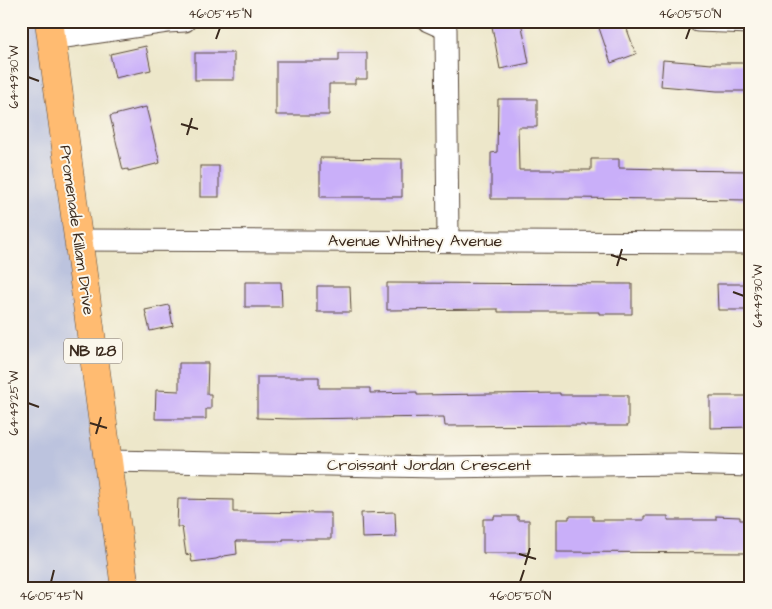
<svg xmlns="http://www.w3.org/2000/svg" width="772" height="609" font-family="'Architects Daughter',sans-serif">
<rect width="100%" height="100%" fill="#fbf7ec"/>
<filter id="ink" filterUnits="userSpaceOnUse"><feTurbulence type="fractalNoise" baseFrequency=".02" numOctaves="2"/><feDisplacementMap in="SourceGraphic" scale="10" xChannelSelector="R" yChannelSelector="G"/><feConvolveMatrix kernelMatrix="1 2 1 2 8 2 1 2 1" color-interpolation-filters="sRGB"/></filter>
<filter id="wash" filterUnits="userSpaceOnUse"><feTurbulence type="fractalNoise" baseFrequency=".0096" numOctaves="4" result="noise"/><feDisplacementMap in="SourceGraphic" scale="20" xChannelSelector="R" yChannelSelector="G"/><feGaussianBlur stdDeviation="1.12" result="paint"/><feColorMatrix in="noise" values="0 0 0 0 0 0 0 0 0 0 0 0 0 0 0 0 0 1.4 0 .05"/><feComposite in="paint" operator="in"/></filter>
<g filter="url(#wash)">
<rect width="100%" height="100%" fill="#ede7ca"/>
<polygon fill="#bcc3de" points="21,21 51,21 129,588 21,588"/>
<g id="blocks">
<g fill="#c9aff9">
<polygon points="491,21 521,21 529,63 500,69"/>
<polygon points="616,21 624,21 636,54 611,63 599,28"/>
<polygon points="146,46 151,70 115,78 110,54"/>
<rect x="195" y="53" width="39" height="27"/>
<polygon points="339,53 367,53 367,79 355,79 355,84 329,84 329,115 276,115 276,61 339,61"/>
<polygon points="663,60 712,64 712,63 748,63 748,91 717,91 661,86"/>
<polygon points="498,99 537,99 537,127 518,127 519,170 591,170 591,159 619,159 619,168 663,169 663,170 751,171 751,200 570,198 570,199 491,199 491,153 497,152"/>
<polygon points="146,107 160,163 128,171 128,169 123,170 110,116"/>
<polygon points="320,158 402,159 402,197 320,197"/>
<rect x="200" y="166" width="19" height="31"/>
<polygon points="245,282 281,282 282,307 245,307"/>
<polygon points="387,283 632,284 632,314 599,314 599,312 498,312 498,309 387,310"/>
<polygon points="717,284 747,284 747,310 718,310"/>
<polygon points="317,286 350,286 351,312 317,312"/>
<polygon points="169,305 173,326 150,331 145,310"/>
<polygon points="179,363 208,363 207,394 211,394 211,409 206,409 206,419 155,419 156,390 179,391"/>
<polygon points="257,377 319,377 319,388 370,388 370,393 417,392 417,395 560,393 560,395 628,395 628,426 584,426 584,425 445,426 444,417 292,419 257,418"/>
<polygon points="710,396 751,396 751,427 710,428"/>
<polygon points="178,499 233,500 233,512 331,513 331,539 283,539 283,541 236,541 237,554 224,556 216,559 192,562 190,554 186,555 182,527 177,527"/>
<polygon points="395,512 396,537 362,538 361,513"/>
<polygon points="494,516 518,516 518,520 529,520 529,553 483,553 483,519 494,519"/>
<polygon points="569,516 593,516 593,520 644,520 644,516 668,516 668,520 716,520 716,516 740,517 740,520 751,520 751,553 557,552 557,519 569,519"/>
</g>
</g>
</g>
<g filter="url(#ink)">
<use href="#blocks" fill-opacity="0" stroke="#564638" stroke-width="1"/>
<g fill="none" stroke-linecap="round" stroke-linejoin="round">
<g stroke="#564638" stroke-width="23">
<g id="minor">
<polyline points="428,21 446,29 448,241"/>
<polyline points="698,21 751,23"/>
<polyline points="52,39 167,22 185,21"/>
<polyline points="78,240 751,243"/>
<polyline points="108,461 438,467 678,464 751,466"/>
</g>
</g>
<g stroke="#564638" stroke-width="29">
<polyline id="major" points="49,21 125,588"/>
</g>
<use href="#minor" stroke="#fff" stroke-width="21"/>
<use href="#major" stroke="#ffbb71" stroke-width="28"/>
</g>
</g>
<path fill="none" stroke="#3b2a1e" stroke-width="2" d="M 216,39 L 220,28M 686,39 L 690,28M 28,77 L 39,81M 181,124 L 198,129M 187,135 L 192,118M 611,255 L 627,260M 617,266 L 622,249M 733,292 L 744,296M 28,403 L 39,407M 90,423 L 107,428M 96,434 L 101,417M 519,554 L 536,559M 525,565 L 530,548M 51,582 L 54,570M 520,582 L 524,570"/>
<g text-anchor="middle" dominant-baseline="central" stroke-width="4" stroke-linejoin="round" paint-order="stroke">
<rect fill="#fbf7ec" stroke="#75685c" stroke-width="1" x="64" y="338.5" width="58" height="25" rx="4"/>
<g font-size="15" font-weight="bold" fill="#3b2a1e">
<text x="93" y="351">NB 128</text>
</g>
<g font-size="16" fill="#3b2a1e" stroke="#fbf7ec">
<text transform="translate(77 230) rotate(82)">Promenade Killam Drive</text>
<text x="415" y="241">Avenue Whitney Avenue</text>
<text x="429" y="465">Croissant Jordan Crescent</text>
</g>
</g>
<rect width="772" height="609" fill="none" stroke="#fbf7ec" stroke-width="55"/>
<rect x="28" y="28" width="716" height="554" fill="none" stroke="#3b2a1e" stroke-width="2"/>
<g font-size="12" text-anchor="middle" fill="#3b2a1e">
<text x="220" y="18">46°05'45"N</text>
<text x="690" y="18">46°05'50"N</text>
<text transform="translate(14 77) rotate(-90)" y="4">64°49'30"W</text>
<text transform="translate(758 296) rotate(-90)" y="4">64°49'30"W</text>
<text transform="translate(14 403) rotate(-90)" y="4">64°49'25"W</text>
<text x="51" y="600">46°05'45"N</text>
<text x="520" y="600">46°05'50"N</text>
</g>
</svg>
